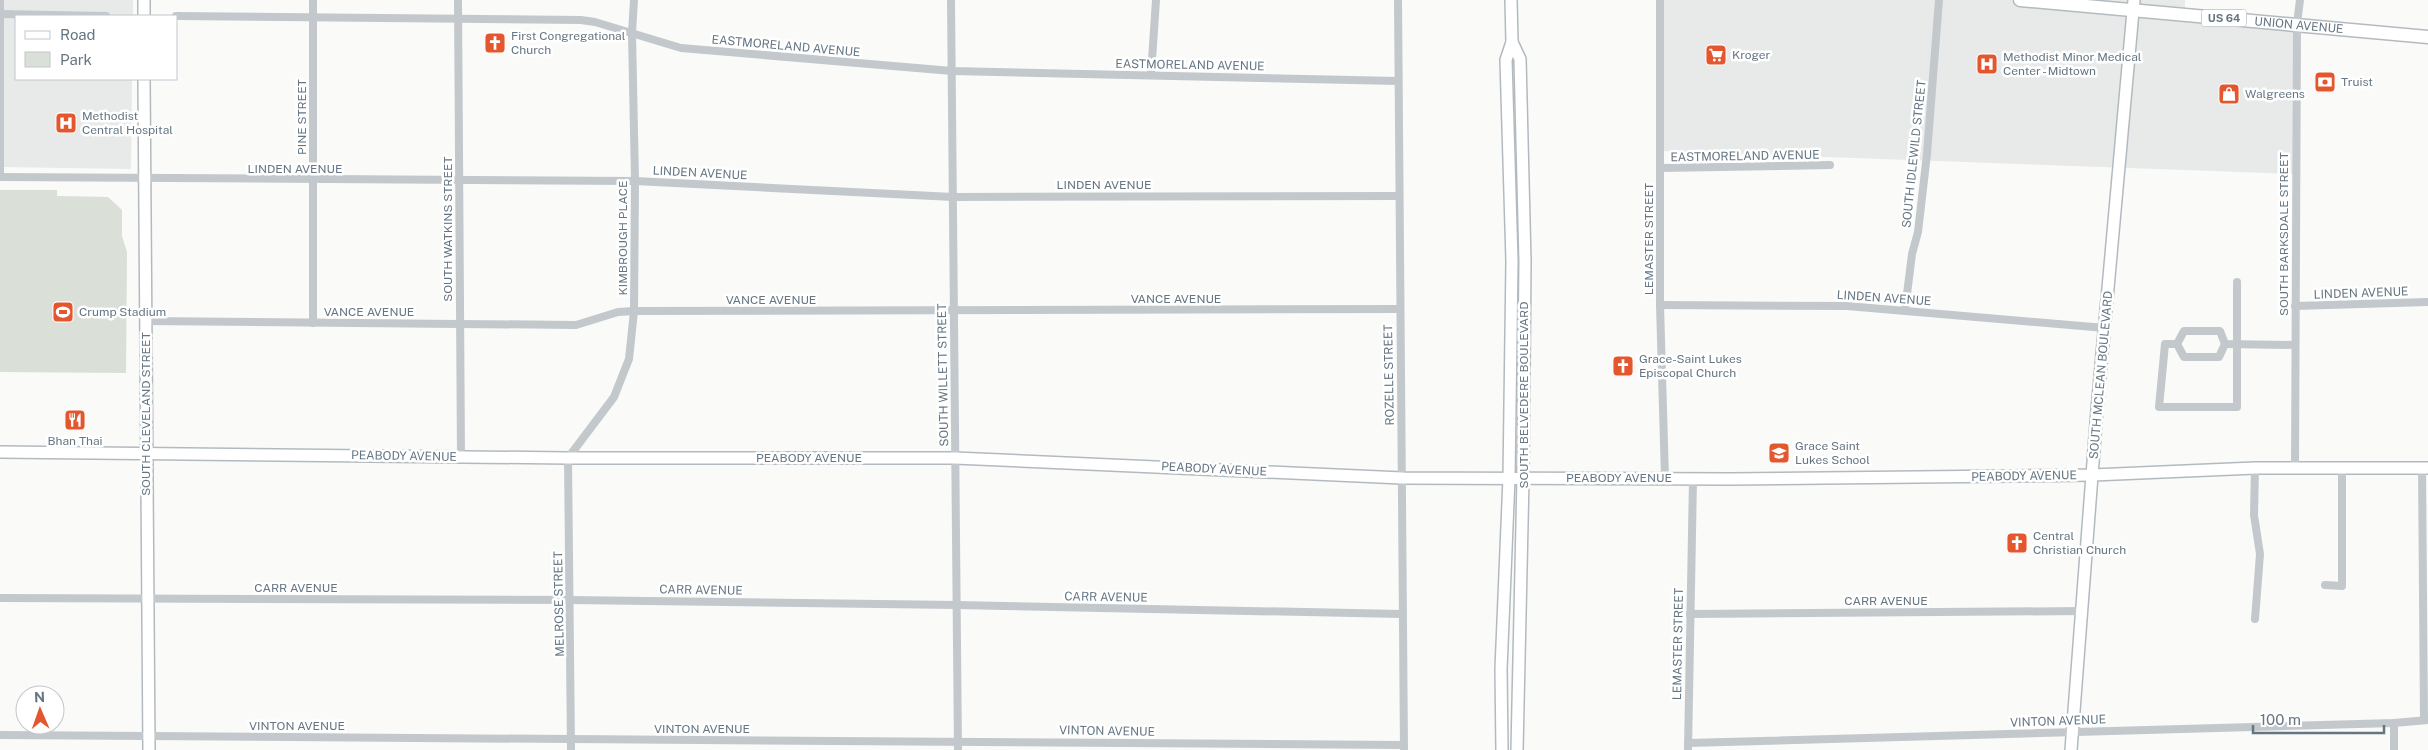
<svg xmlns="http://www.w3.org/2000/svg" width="2428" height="750" font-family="'Public Sans',sans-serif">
<rect width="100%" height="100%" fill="#fafaf8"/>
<g fill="#e8e9e9">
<polygon points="0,0 133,0 133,16 16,16 16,79 132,79 131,169 0,167"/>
<polygon points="1662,0 2185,0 2185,9 2299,24 2294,174 1663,151"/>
</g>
<polygon fill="#dadfd7" points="0,190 57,190 57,196 108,197 122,210 122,236 127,252 126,373 0,372"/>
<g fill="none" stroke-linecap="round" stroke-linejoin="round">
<g stroke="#b3babf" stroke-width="14">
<g id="secondary">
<polyline points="1511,0 1512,42 1520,59 1525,261 1523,478 1517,750"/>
<polyline points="144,16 144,0"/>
<polyline points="144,79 149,750"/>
<polyline points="0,452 568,458 955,458 1402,478 1731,479 2093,475 2255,468 2428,468"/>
<polyline points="1502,750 1501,669 1509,478 1512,261 1506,60 1512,42"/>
<polyline points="2071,750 2097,410 2134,0"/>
</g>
</g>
<g stroke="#b5babe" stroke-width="15">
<g id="primary">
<path id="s1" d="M 2020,0 L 2428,37"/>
</g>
</g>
<g stroke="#c3c8cc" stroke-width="8">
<polyline points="0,0 0,177"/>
<polyline points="313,0 313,323"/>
<polyline points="458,0 461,457"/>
<polyline points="951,0 958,750"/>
<polyline points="1398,0 1404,750"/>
<polyline points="1660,0 1660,305 1665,478"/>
<polyline points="0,14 106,16"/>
<polyline points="176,16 581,20 595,22 681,48 952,71 1398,81"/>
<polyline points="1151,75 1156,0"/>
<polyline points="1661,168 1830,165"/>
<polyline points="0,177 635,181 953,197 1399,196"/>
<polyline points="1660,305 1847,306 2105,328"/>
<polyline points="2295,306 2428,302"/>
<polyline points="1905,310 1912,254 1918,232 1927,154 1939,0"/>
<polyline points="145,321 576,325 618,312 634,311 1399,309"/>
<polyline points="2177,344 2184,331 2220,331 2225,344 2295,345"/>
<polyline points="2225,344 2219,357 2184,357 2177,344 2165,344 2159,407 2237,407 2237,282"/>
<polyline points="2255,468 2254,515 2260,554 2255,619"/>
<polyline points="2422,468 2424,720"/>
<polyline points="2295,469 2297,24 2300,0"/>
<polyline points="2325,585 2342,586 2342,468"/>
<polyline points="0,598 570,600 957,605 1401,614"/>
<polyline points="1690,614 2082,611"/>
<polyline points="0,735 1403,745"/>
<polyline points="1688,743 2394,723 2428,720"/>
<polyline points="571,750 568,458 614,397 629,359 634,311 635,181 632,33 634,0"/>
<polyline points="1688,750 1693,479"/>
<polyline points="2394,750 2394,723"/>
</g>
<use href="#secondary" stroke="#fff" stroke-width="11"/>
<use href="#primary" stroke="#fff" stroke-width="12"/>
</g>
<defs>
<g id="church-square" transform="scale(1.125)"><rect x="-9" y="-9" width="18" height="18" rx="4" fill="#e4572e" stroke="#fff"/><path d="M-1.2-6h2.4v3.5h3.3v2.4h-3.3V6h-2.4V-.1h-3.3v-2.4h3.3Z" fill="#fff"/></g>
<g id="supermarket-square" transform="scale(1.125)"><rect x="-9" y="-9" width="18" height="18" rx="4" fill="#e4572e" stroke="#fff"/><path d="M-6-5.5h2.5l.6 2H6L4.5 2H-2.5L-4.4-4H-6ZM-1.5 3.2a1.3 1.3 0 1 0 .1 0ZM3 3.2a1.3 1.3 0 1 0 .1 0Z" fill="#fff"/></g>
<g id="hospital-square" transform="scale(1.125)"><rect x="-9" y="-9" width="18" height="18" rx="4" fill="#e4572e" stroke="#fff"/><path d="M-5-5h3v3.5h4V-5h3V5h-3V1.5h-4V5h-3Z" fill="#fff"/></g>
<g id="bank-square" transform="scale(1.125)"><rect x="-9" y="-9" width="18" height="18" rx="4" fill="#e4572e" stroke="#fff"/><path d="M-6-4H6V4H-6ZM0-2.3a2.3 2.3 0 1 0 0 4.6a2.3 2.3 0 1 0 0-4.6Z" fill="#fff"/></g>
<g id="shop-square" transform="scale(1.125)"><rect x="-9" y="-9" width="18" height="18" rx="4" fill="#e4572e" stroke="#fff"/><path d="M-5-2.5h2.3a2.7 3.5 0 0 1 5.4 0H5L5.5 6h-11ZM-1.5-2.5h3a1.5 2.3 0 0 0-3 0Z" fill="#fff"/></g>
<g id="stadium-square" transform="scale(1.125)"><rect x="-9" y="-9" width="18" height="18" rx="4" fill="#e4572e" stroke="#fff"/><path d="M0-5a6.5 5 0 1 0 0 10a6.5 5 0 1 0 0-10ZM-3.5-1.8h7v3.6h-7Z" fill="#fff"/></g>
<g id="restaurant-square" transform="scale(1.125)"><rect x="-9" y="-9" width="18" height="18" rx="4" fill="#e4572e" stroke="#fff"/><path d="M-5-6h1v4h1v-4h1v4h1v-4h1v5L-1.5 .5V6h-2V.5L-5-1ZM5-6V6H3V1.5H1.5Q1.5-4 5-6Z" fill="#fff"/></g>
<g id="school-square" transform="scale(1.125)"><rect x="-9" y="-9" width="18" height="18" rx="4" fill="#e4572e" stroke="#fff"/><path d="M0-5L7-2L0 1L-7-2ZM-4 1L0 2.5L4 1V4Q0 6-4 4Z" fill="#fff"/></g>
</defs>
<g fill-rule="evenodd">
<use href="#church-square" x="495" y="43"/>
<use href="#supermarket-square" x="1716" y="55"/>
<use href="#hospital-square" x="1987" y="64"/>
<use href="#bank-square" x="2325" y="82"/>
<use href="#shop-square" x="2229" y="94"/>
<use href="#hospital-square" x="66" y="123"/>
<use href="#stadium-square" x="63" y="312"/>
<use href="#church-square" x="1623" y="366"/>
<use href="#restaurant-square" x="75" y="420"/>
<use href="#school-square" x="1779" y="453"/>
<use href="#church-square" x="2017" y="543"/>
</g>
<g text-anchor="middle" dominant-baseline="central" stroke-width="5" stroke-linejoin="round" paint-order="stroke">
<rect fill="#fff" stroke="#939fa8" stroke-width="1" x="2201.5" y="9.5" width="45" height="17" rx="4"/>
<g font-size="11" font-weight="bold" fill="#657683">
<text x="2224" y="18">US 64</text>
</g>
<g font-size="12" fill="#657683" stroke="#fff">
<text stroke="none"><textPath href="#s1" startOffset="280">UNION AVENUE</textPath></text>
<text transform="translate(786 46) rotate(5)">EASTMORELAND AVENUE</text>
<text transform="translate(1190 65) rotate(1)">EASTMORELAND AVENUE</text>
<text transform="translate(302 117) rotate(-90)">PINE STREET</text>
<text transform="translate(1914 154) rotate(-84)">SOUTH IDLEWILD STREET</text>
<text transform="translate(1745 156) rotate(-1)">EASTMORELAND AVENUE</text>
<text x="295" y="169">LINDEN AVENUE</text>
<text transform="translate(700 173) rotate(3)">LINDEN AVENUE</text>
<text x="1104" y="185">LINDEN AVENUE</text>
<text transform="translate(448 229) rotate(-90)">SOUTH WATKINS STREET</text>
<text transform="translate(2284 234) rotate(-90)">SOUTH BARKSDALE STREET</text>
<text transform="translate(623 238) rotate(-90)">KIMBROUGH PLACE</text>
<text transform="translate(1649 239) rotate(-90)">LEMASTER STREET</text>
<text transform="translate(2361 293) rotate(-2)">LINDEN AVENUE</text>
<text transform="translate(1884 298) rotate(4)">LINDEN AVENUE</text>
<text x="1176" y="299">VANCE AVENUE</text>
<text x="771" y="300">VANCE AVENUE</text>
<text x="369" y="312">VANCE AVENUE</text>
<text transform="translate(943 375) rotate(-91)">SOUTH WILLETT STREET</text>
<text transform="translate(1389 375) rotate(-91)">ROZELLE STREET</text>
<text transform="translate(2101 375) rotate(-85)">SOUTH MCLEAN BOULEVARD</text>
<text transform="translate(1524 395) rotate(-90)">SOUTH BELVEDERE BOULEVARD</text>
<text transform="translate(146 414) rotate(-90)">SOUTH CLEVELAND STREET</text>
<text transform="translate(404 456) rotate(1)">PEABODY AVENUE</text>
<text x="809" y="458">PEABODY AVENUE</text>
<text transform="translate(1214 469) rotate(3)">PEABODY AVENUE</text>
<text transform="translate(2024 476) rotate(-1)">PEABODY AVENUE</text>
<text x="1619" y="478">PEABODY AVENUE</text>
<text x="296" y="588">CARR AVENUE</text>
<text transform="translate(701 590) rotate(1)">CARR AVENUE</text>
<text transform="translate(1106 597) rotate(1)">CARR AVENUE</text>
<text x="1886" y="601">CARR AVENUE</text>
<text transform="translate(559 604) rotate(-91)">MELROSE STREET</text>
<text transform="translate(1678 644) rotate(-89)">LEMASTER STREET</text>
<text transform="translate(2058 721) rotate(-2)">VINTON AVENUE</text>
<text x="297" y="726">VINTON AVENUE</text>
<text x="702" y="729">VINTON AVENUE</text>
<text transform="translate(1107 731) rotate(1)">VINTON AVENUE</text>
</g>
<g font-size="12" fill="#657683" stroke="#fff" text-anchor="start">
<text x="511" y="36">First Congregational<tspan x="511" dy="14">Church</tspan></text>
<text x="1732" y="55">Kroger</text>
<text x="2003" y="57">Methodist Minor Medical<tspan x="2003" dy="14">Center - Midtown</tspan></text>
<text x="2341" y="82">Truist</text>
<text x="2245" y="94">Walgreens</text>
<text x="82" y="116">Methodist<tspan x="82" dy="14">Central Hospital</tspan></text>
<text x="79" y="312">Crump Stadium</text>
<text x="1639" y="359">Grace-Saint Lukes<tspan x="1639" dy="14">Episcopal Church</tspan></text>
<text x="75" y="441" text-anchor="middle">Bhan Thai</text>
<text x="1795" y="446">Grace Saint<tspan x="1795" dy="14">Lukes School</tspan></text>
<text x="2033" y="536">Central<tspan x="2033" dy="14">Christian Church</tspan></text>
</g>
</g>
<rect x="15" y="15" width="162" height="65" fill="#ffffff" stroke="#c1c8cd"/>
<rect x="25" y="31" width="25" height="8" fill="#ffffff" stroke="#c1c8cd"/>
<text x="60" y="40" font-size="15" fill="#657683">Road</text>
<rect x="25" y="52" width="25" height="15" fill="#dadfd7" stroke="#c1c8cd"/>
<text x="60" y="65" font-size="15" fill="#657683">Park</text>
<g transform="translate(40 710) rotate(358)"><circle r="24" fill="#ffffff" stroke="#c1c8cd"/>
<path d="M0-4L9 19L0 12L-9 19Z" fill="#e4572e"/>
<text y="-8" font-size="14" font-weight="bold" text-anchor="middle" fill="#657683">N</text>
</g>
<path d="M2253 725v8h131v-8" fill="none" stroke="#657683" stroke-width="2.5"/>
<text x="2260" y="725" font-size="15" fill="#657683" stroke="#ffffff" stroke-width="4" paint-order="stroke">100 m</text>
</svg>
